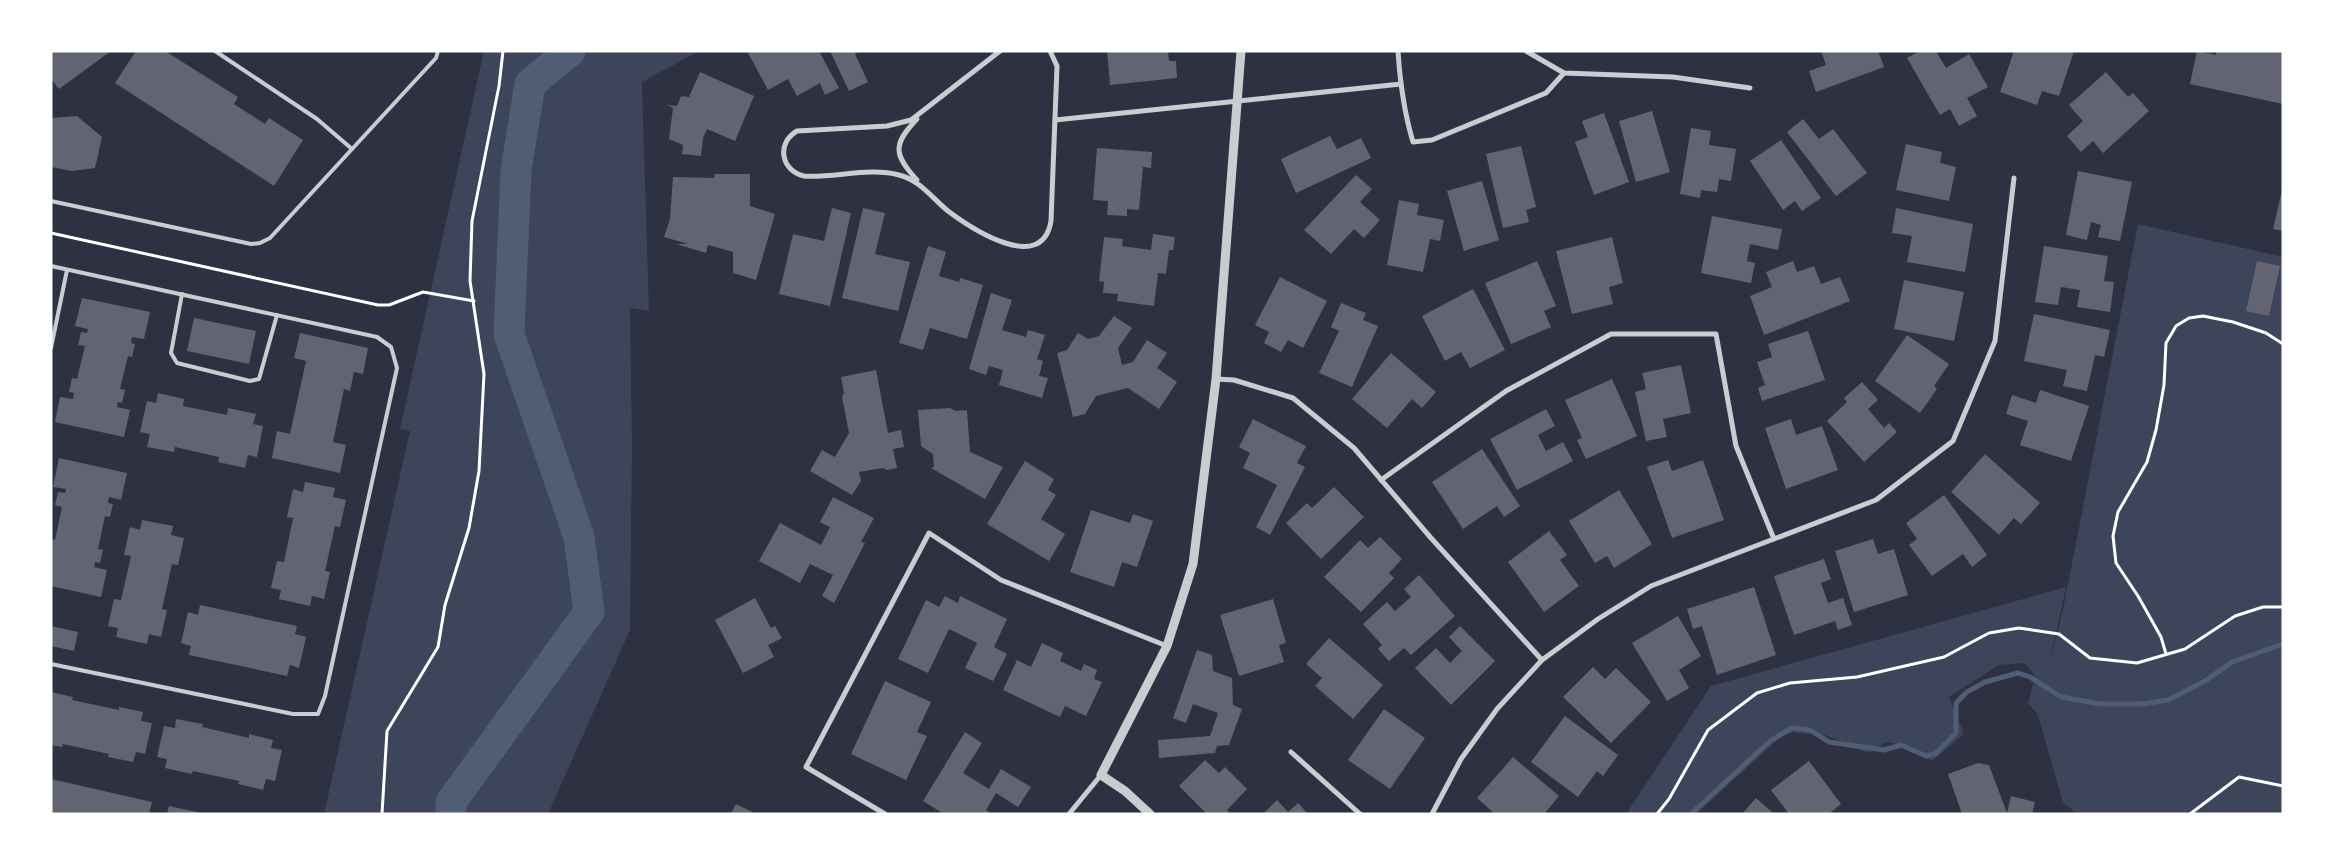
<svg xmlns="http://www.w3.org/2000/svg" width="2334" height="865" font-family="Karla,sans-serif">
<rect width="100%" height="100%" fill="#2d3142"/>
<g fill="#3c4559">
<polygon points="484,51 699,51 642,82 649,311 630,308 632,445 630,630 548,814 324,814 410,431 400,429"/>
<polygon points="2138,224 2283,257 2283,814 2078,814 2063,803 2038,715 2028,703 2035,676 2025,663 1999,665 1949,697 1964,734 1932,761 1912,747 1887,742 1868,753 1825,735 1786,732 1696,814 1626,814 1711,686 2066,587 2048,670 2064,605"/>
</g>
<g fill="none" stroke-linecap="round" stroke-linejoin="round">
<polyline stroke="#4f5d75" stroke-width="5" points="1691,814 1770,741 1792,728 1810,730 1829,742 1884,750 1901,745 1926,756 1935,754 1956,733 1956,703 1967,692 1985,682 2018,673 2030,677 2061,697 2100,704 2142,704 2168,700 2205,681 2232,662 2283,644"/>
<polyline stroke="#4f5d75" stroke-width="31" points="451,814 451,802 589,612 579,537 509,334 516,170 530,84 570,51"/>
</g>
<g fill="#626471">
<polygon points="51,51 111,51 59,89 51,79"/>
<polygon points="136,51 165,51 238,97 234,104 265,124 269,118 303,140 274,186 115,83"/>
<polygon points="747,51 819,51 839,88 825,95 820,83 797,96 788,79 768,90"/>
<polygon points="830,51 860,51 855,54 868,82 849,91"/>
<polygon points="1107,51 1168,51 1169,61 1176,61 1177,78 1110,85"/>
<polygon points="1821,51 1878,51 1884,67 1816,92 1809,71 1826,65"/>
<polygon points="1920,51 1936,51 1946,68 1969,54 1988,87 1967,98 1977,116 1959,126 1950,109 1940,115 1907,58"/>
<polygon points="2014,51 2074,51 2059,96 2042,91 2037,105 2000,92"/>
<polygon points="2197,51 2216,55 2216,51 2283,51 2283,104 2190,84"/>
<polygon points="700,72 754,96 735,141 707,129 703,138 701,156 682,154 683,145 669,139 673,108 667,105 677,106 681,96 689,97"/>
<polygon points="2106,72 2128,97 2133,93 2149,111 2103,153 2093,141 2081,152 2067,136 2083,121 2069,105"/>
<polygon points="1652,111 1670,172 1636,182 1619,121"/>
<polygon points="1604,113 1629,182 1594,195 1575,142 1588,137 1582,121"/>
<polygon points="77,116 102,137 95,168 72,171 51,167 51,118"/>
<polygon points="1803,119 1819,139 1833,129 1867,173 1836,196 1787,132"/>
<polygon points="1691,128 1711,131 1709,145 1736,149 1731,181 1719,179 1717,192 1701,190 1700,198 1680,194"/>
<polygon points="1330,136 1337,149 1361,138 1371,158 1296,193 1281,159"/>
<polygon points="1781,140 1821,198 1802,211 1795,201 1783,210 1750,161"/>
<polygon points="1906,144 1942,152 1940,163 1956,167 1949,201 1896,190"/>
<polygon points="1521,146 1536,207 1526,210 1529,222 1503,228 1486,154"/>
<polygon points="1097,148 1152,152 1151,168 1143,167 1139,210 1127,209 1127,216 1107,215 1108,201 1093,200"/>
<polygon points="2078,171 2132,182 2120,241 2098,237 2101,225 2091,222 2087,240 2066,235"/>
<polygon points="715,174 750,174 750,206 775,214 756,280 733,273 733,252 708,245 706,253 676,244 688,244 664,237 670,219 673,177 714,178"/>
<polygon points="1356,175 1372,189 1360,202 1380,220 1364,238 1354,229 1331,254 1304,230"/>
<polygon points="1482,181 1499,240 1464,251 1447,191"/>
<polygon points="2283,186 2283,231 2273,229"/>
<polygon points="1399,200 1419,204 1417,215 1444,220 1440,241 1430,239 1423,272 1387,265"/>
<polygon points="832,208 851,213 830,306 779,294 793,234 824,241"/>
<polygon points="863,208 885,213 875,254 910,262 898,311 842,298"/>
<polygon points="1896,208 1973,224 1965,272 1907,262 1912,236 1892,233"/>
<polygon points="1712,216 1782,229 1778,250 1750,244 1747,261 1755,263 1751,283 1701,273"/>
<polygon points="1153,234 1175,237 1173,250 1169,250 1166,274 1158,273 1154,306 1117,301 1118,294 1103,293 1104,282 1099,281 1104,237 1123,239 1122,246 1151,250"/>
<polygon points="1612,237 1623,283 1609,287 1613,304 1572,314 1556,251"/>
<polygon points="928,246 946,252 939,276 959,282 960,278 983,285 967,339 930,328 923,350 899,343"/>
<polygon points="2044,246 2108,256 2104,281 2114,282 2110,312 2077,307 2080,290 2061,287 2058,305 2035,302"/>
<polygon points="1537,261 1556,306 1544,311 1551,327 1511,344 1485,283"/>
<polygon points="1793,261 1797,272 1814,266 1821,284 1840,277 1850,301 1764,335 1750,296 1772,287 1766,272"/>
<polygon points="2257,261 2280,266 2269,316 2246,311"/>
<polygon points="1280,277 1327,301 1303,348 1288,340 1281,352 1264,343 1269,332 1255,325"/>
<polygon points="1904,280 1964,292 1954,341 1894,329"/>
<polygon points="1473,289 1505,350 1470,368 1461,352 1445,361 1422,316"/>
<polygon points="991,293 1012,300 1002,330 1026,337 1028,330 1045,335 1037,359 1043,361 1039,376 1048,378 1042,398 999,385 1003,370 989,366 986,375 969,369"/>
<polygon points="82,298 150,312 144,339 132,337 131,343 135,344 132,357 128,356 120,389 125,390 122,403 118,402 117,407 130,410 124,437 55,422 60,397 73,399 74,393 69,392 72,378 77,379 85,346 78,345 81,332 87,333 88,329 75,326"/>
<polygon points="1341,303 1366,313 1363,320 1378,326 1352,387 1319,373 1339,331 1331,327"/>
<polygon points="2034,314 2110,330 2104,357 2095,355 2087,391 2063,386 2067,370 2024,361"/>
<polygon points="1114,316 1132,328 1118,348 1122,365 1133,362 1147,340 1167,353 1157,368 1177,382 1159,409 1128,388 1096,396 1085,414 1073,417 1057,353 1067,350 1078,333 1088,339 1099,336"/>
<polygon points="194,318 256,331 249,364 187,351"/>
<polygon points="1808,331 1825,380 1762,401 1758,388 1765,385 1757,362 1772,357 1768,344"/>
<polygon points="300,333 368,348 363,374 354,372 350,391 344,389 333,442 346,445 340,473 272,458 277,431 290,434 306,361 294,358"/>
<polygon points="1907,335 1949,364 1934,386 1937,389 1920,413 1875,381"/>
<polygon points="1391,353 1436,392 1422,408 1412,399 1387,428 1352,399"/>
<polygon points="1681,365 1691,413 1663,419 1667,437 1646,441 1635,392 1646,389 1642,373"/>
<polygon points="876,370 888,433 901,430 904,447 893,449 897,468 887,470 883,468 859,472 861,481 852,495 810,471 822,450 835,457 849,433 842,397 844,393 841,377"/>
<polygon points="1612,379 1637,436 1586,459 1577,440 1582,438 1565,400"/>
<polygon points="1862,382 1878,400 1868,409 1884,428 1889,423 1897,432 1864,462 1827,421 1847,402 1844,398"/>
<polygon points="2040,390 2089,406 2071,461 2020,445 2028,421 2006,414 2012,395 2036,403"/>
<polygon points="158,393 184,399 183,406 227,415 228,408 256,414 253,424 263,426 257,457 248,455 245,468 218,462 219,457 175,447 174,452 147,447 150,434 140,432 147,401 156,403"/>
<polygon points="950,408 956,411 967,410 970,452 1003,467 985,499 931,468 934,467 933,454 921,446 918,410"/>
<polygon points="1546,409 1555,426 1538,435 1546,451 1563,442 1573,461 1517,490 1490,439"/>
<polygon points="1253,419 1306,446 1297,463 1305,467 1270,535 1256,527 1277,485 1243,468 1250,453 1239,447"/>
<polygon points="1791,419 1796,435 1822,426 1838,470 1786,489 1765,428"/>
<polygon points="1482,449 1520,506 1504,517 1497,506 1463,529 1432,482"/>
<polygon points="1985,454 2040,503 2021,524 2014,518 1999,535 1951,492"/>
<polygon points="59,458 127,473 121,500 109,497 108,503 113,504 110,517 105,516 98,549 103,550 100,563 95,562 94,567 107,570 101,597 51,586 51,539 55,540 62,507 55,505 58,492 65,493 66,489 53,487"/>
<polygon points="1668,460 1672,471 1703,460 1724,520 1672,538 1647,467"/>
<polygon points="1025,461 1054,479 1048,490 1056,495 1041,519 1065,534 1049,561 987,524"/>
<polygon points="305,482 335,488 333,497 346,500 340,527 335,526 325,571 330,572 324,599 312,596 310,606 279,599 281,590 271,588 277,561 284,562 293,518 287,517 293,489 303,492"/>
<polygon points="1334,487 1364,517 1321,559 1286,523 1307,503 1312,508"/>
<polygon points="1619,490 1652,544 1614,568 1607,556 1595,563 1569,521"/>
<polygon points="1944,495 1987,555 1972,567 1963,554 1932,576 1909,545 1917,539 1906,523"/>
<polygon points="833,497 874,518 861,542 865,543 834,603 822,596 833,575 810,564 800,583 759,561 780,523 821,545 830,527 820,522"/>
<polygon points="1091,510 1130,523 1133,514 1153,521 1137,567 1122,562 1114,587 1070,572"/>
<polygon points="142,520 173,526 171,535 184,538 178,565 172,564 162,609 167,610 161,637 149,634 147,644 116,637 118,628 108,626 114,599 121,600 131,556 124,555 130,527 140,530"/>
<polygon points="1549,531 1567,555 1560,560 1579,586 1544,612 1508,562"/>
<polygon points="1380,537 1402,559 1389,573 1394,578 1361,612 1324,577 1360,540 1368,548"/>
<polygon points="1873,539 1878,554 1894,549 1908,595 1854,612 1835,551"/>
<polygon points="1824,559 1831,579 1821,583 1828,603 1843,598 1852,625 1838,630 1835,621 1794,635 1774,576"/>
<polygon points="1419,575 1455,616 1411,655 1404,648 1389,661 1378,649 1382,645 1363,624 1387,602 1395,611 1411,597 1404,589"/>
<polygon points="1754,587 1776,655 1717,675 1702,626 1693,629 1687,609"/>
<polygon points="945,596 958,603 960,596 1007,619 994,647 1007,654 993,681 965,668 977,643 949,629 928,673 898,659 926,600 939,607"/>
<polygon points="755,598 771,628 775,626 782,638 768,645 774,657 743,673 715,620"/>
<polygon points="1273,599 1286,643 1279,645 1284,662 1239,676 1220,615"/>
<polygon points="200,605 297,626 295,634 306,637 299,668 290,665 287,676 189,655 191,646 181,643 188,612 198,615"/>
<polygon points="1678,616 1701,656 1679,670 1689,688 1667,701 1632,643"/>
<polygon points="51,626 78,632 74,651 51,646"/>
<polygon points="1460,626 1495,661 1451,705 1415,668 1436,648 1450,663 1462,651 1449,637"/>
<polygon points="1329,638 1383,685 1353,719 1315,686 1322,678 1306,664"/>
<polygon points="1042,643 1063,653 1060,661 1081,671 1084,664 1097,670 1094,679 1102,682 1086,716 1065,706 1060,717 1003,690 1017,660 1031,667"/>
<polygon points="1197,650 1212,655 1213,671 1232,678 1233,705 1242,709 1229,745 1217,746 1215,753 1159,758 1158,740 1210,736 1218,713 1193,704 1186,723 1173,718"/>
<polygon points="1593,667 1605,679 1616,668 1651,702 1611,743 1563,697"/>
<polygon points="885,681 931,702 917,732 927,736 906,780 851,754"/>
<polygon points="51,692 73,697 72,700 119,710 119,707 143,712 141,721 152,723 145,754 136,752 133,762 108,757 109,754 63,744 62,747 51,745"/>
<polygon points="1384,709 1425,738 1390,789 1348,760"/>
<polygon points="1565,716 1618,755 1603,776 1597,771 1578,797 1531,762"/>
<polygon points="176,719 203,724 202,727 249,738 249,734 273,740 271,748 282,750 275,781 266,779 263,790 238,784 239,781 193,771 192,774 165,768 167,759 157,757 164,726 175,728"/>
<polygon points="965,732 982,743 963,773 989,789 1001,769 1031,787 1018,807 996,793 986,810 992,814 944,814 923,801"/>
<polygon points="1513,757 1559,796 1544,814 1495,814 1477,798"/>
<polygon points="1205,760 1219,773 1225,767 1247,789 1227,810 1231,814 1207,814 1179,786"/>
<polygon points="1809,761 1841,804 1831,812 1832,814 1789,814 1771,790"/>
<polygon points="1978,763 1989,765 2007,813 2011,796 2035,802 2032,814 1962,814 1948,774"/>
<polygon points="51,779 152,802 149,814 51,814"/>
<polygon points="1756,798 1774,814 1742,814"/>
<polygon points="1277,800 1288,812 1298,803 1308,814 1263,814"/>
<polygon points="736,804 756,814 731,814"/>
<polygon points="169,806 202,813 202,814 167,814"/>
</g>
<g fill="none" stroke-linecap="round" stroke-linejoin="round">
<g stroke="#fff" stroke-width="3">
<polyline points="51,233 378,305 389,305 423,292 474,301"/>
<polyline points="2166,654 2161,637 2138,596 2116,563 2113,536 2118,512 2147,462 2156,430 2164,385 2166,343 2176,326 2189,318 2203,316 2233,322 2266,333 2283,344"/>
<polyline points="382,814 387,731 438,647 445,605 469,528 479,471 484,374 470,281 472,221 499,86 503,51"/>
<polyline points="1657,814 1669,799 1708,730 1757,693 1790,683 1857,677 1944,657 1989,633 2019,628 2059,634 2090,658 2137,663 2185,649 2235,616 2263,607 2283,607"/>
<polyline points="2190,814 2239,777 2283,786"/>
</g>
<g stroke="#caccd0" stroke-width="4">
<polyline points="215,51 317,119 352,149"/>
<polyline points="51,201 251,244 260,243 270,238 436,58 438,51"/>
<polyline points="51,266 377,337 391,347 397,368 325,696 318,714 293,714 51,664"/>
<polyline points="182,294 171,353 177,363 250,381 259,379 277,315"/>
<polyline points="51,348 67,270"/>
</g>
<g stroke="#caccd0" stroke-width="5">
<path d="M 1000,51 L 911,120 L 887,126 L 797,131 C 776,143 781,171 804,176 C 835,178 869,167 899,175 C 920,180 932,198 948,211 C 972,229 1042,275 1051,221 L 1057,66 L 1050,51"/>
<path d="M 1398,51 C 1400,82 1404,112 1413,142 L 1432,140 L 1546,93 L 1564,73"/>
<polyline points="1526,51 1564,73 1673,77 1750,88"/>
<polyline points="1055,120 1401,84"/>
<path d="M 917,180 C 893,154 893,144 917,119"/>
<polyline points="1216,379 1234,380 1293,398 1354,448 1431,538 1542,660"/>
<polyline points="1381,480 1506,391 1611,334 1716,334 1736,446 1774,539"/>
<polyline points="1291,752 1360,814"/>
<polyline points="885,814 806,767 929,533 1001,580 1167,646"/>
<polyline points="1069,814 1101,775"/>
<polyline points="1432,814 1461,759 1497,709 1542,660 1598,619 1651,586 1876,500 1953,441 1995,341 2014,178"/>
</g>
<polyline stroke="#caccd0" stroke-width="9" points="1150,814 1125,791 1101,775 1167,646 1193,564 1216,379 1241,51"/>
</g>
<rect width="2334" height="865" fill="none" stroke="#ffffff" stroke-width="105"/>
</svg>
